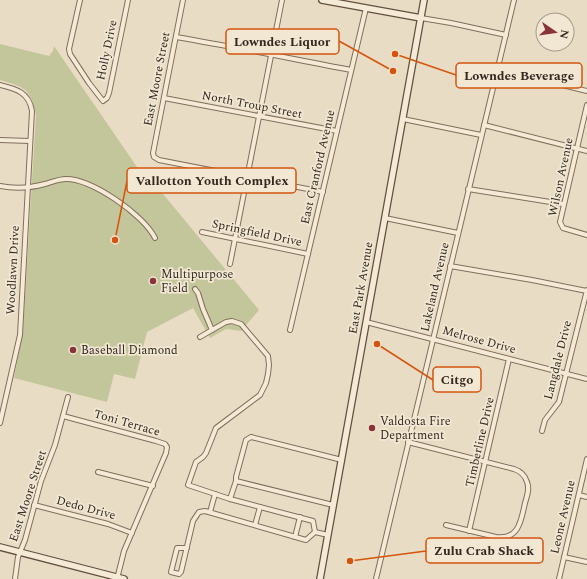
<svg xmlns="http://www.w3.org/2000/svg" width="587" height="579" font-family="Spectral,serif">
<rect width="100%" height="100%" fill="#e9dcc4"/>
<path fill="#c3c59a" d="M 0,44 L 49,56 L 53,51 L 54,46 L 139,170 L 140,168 L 144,172 L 144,171 L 259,310 L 241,331 L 226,329 L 210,338 L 193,308 L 147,332 L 135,379 L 114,374 L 107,402 L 14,378 L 23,331 L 36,115 C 31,88 24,87 0,80 Z"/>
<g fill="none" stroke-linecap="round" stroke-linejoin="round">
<g stroke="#816e5d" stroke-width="6">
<g id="street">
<polyline points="80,0 69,49 70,54 89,83 103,101 107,98 109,93 128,0"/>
<polyline points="183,0 153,153 154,157 159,160 323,192"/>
<polyline points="421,18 451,23 506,35"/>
<path d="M 176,37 C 235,47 293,59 351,70"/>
<polyline points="497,69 587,91"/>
<path d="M 0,85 C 16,89 29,92 32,111 L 20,335 L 0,423"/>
<polyline points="164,98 337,131"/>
<polyline points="587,105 560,222 563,228 587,235"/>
<polyline points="403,119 481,135"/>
<polyline points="484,125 587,151"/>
<polyline points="0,140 30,141"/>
<path d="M 0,186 C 15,189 30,188 45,184 C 52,182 59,179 66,179 C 92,179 144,215 155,238"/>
<polyline points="468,189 563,204"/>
<polyline points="385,218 458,233"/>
<polyline points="202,232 308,254"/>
<polyline points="230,264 282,0"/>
<polyline points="450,266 532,280 587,291"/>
<polyline points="195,289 198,293 203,309 212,330 200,337"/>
<polyline points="366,322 587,379"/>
<polyline points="212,330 226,322 232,321 241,324 268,356 269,365 268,374 266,383 260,395 216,428 206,453 203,457 196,462 188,485 230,499 236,481 333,505"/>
<polyline points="290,330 366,8"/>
<polyline points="63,416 156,441 165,444 167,447 166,453 124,551 117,579"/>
<polyline points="542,431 545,420 559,402 587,290"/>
<path d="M 408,442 L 514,469 C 520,471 525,475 527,482 C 530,489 527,496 525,503 C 521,521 519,540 496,537 L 446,525"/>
<polyline points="98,472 153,486"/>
<polyline points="236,481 236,477 246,440 251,437 342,460"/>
<polyline points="579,495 587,497"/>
<polyline points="230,499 313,521 315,532"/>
<polyline points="34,505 108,524 132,533"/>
<polyline points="210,512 215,494"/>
<polyline points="255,525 260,507"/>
<polyline points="469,531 509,359"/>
<polyline points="295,537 300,517"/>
<polyline points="187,548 177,548 171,572 179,574 181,572 193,521 199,512 205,511 306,540 315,532 328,535"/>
<polyline points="564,557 587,562"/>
<polyline points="15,579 18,557 25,540 41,481 55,445 68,397"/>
<polyline points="376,579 514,0"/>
<polyline points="559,579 587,459"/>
</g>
</g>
<g stroke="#634f40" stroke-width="8">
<g id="secondary">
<polyline points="322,0 421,18"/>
<polyline points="0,547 124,579"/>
<polyline points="320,579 424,0"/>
</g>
</g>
<use href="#street" stroke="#f5ead6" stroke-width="4"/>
<use href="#secondary" stroke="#f5ead6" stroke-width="5.5"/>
</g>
<g fill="#8a3339" stroke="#f1e7d3" stroke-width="1.5">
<circle cx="153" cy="281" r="4"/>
<circle cx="73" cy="350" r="4"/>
<circle cx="372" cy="428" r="4"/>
</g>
<g text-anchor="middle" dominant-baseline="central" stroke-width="3.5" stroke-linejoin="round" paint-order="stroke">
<g font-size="12" fill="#33281f" stroke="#f1e7d3">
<text transform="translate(107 50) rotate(-78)">Holly Drive</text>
<text transform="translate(157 79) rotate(-79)">East Moore Street</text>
<text transform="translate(252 105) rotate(11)">North Troup Street</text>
<text transform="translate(318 167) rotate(-77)">East Cranford Avenue</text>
<text transform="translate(561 177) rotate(-78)">Wilson Avenue</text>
<text transform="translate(257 233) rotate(12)">Springfield Drive</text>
<text transform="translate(13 270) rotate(-87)">Woodlawn Drive</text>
<text transform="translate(435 287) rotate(-77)">Lakeland Avenue</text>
<text transform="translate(361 288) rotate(-80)">East Park Avenue</text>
<text transform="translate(479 340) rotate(15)">Melrose Drive</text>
<text transform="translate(558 360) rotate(-76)">Langdale Drive</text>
<text transform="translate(127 423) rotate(16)">Toni Terrace</text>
<text transform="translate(480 442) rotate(-77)">Timberline Drive</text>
<text transform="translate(28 496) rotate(-72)">East Moore Street</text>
<text transform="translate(86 508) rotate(15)">Dedo Drive</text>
<text transform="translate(563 517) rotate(-77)">Leone Avenue</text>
</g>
<g font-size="12" fill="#33281f" stroke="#f1e7d3" text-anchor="start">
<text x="161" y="274">Multipurpose<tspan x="161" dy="14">Field</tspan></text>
<text x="81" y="350">Baseball Diamond</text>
<text x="380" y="421">Valdosta Fire<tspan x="380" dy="14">Department</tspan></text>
</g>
</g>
<path fill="none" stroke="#d6540e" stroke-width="1.5" d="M393 71L339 41M395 54L456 75M115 240L127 181M377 344L433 380M350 561L426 551"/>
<g fill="#d6540e" stroke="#f1e7d3" stroke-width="1.5">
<circle cx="393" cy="71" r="4"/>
<circle cx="395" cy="54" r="4"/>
<circle cx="115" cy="240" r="4"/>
<circle cx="377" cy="344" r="4"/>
<circle cx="350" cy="561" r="4"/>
</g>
<g fill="#f1e7d3" stroke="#d6540e" stroke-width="1.5">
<rect x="226" y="29" width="113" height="25" rx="4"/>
<rect x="456" y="63" width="126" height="25" rx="4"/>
<rect x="127" y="168" width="169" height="25" rx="4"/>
<rect x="433" y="367" width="48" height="25" rx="4"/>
<rect x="426" y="538" width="117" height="25" rx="4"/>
</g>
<g font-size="13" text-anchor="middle" font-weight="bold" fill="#33281f">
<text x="282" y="46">Lowndes Liquor</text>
<text x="519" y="80">Lowndes Beverage</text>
<text x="212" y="185">Vallotton Youth Complex</text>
<text x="457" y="384">Citgo</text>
<text x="484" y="555">Zulu Crab Shack</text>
</g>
<g transform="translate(555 32) rotate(103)"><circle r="19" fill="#f1e7d3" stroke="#a59b8b"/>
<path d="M0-3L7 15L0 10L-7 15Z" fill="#8a3339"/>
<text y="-6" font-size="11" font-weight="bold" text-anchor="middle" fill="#33281f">N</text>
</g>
</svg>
